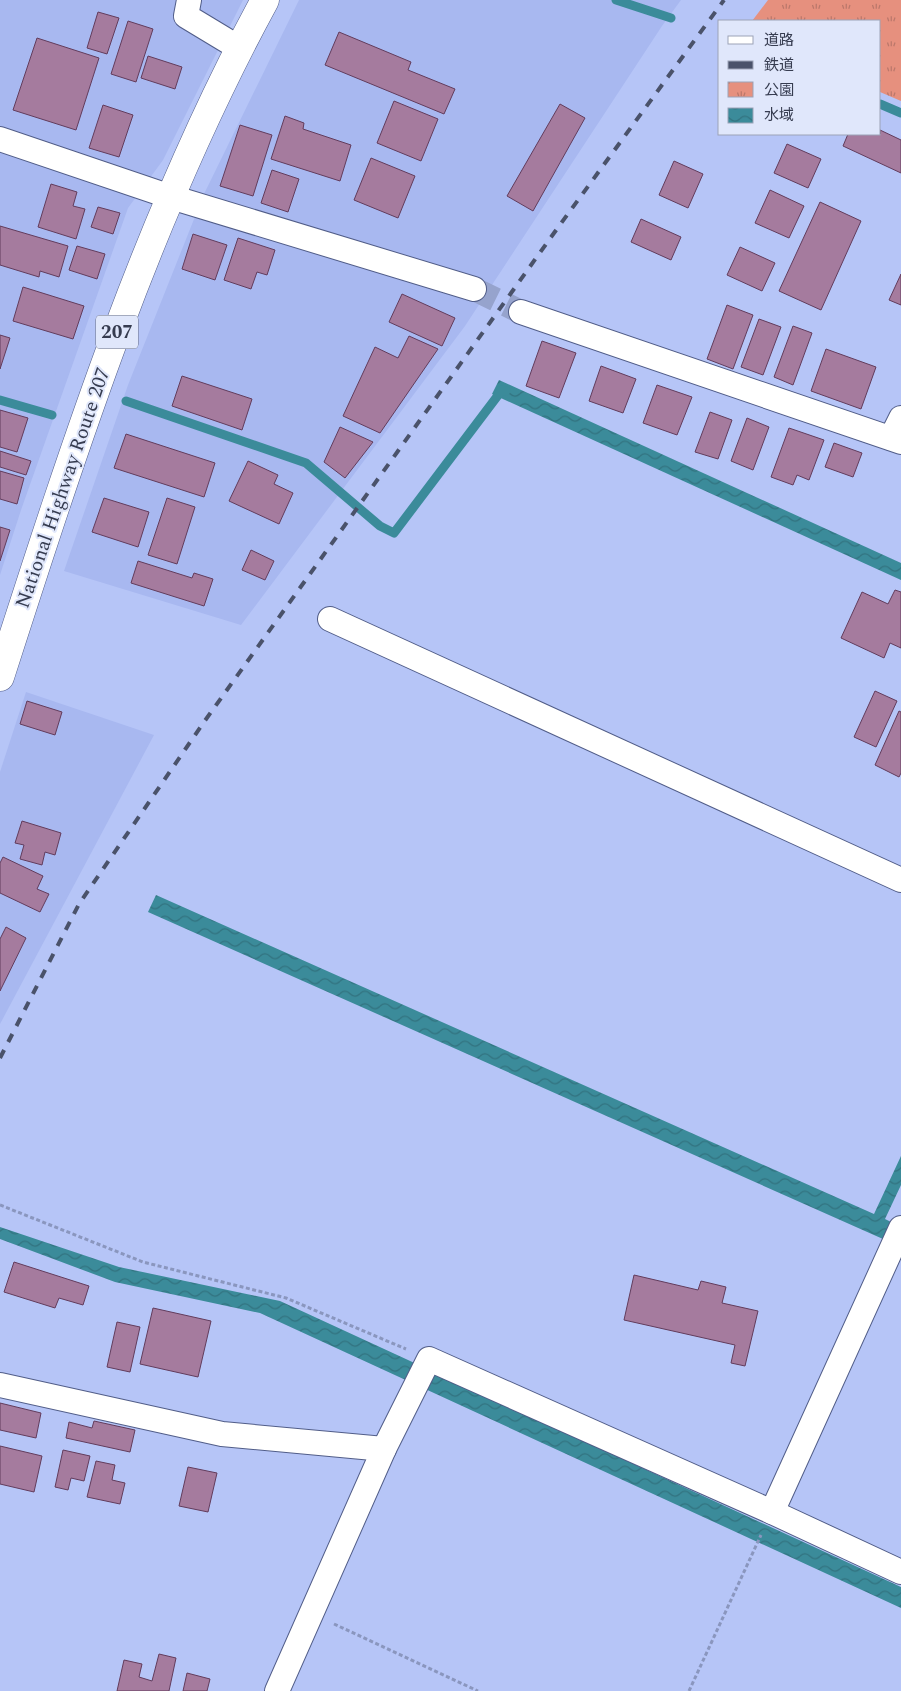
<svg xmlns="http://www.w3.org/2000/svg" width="901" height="1691" font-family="Spectral,'Noto Sans JP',serif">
<defs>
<pattern id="park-tufts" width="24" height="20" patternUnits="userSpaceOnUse" patternTransform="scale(1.25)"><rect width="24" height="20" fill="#e6907e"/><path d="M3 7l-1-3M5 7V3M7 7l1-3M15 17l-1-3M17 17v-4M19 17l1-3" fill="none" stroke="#bb776a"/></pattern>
<pattern id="water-waves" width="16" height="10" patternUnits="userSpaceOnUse" patternTransform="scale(1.25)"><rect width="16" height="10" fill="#3b8b9a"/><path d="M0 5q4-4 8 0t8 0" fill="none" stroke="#327380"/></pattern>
</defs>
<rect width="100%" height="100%" fill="#b6c5f7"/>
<g fill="#a8b8f0">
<polygon points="0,0 243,0 163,160 128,208 21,510 0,575"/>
<polygon points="299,0 681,0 662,26 465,326 241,625 64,571 128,385 204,194"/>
<polygon points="26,692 154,735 0,1024 0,772"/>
</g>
<polygon fill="url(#park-tufts)" points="768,0 901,0 901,101 880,92 880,21 752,21"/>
<g fill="url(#water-waves)">
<polygon points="499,380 901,563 901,580 492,394"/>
<polygon points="156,895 874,1214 901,1156 901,1185 885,1219 901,1227 901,1247 148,912"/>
<polygon points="0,1227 119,1267 280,1301 901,1587 901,1608 260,1313 115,1282 0,1239"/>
</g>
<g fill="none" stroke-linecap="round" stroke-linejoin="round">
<g stroke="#3b8b9a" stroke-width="9">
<polyline points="616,0 671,18"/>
<polyline points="880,104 901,113"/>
<polyline points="0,400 52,415"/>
<polyline points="126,401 306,463 380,526 394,533 502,390 506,391"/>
</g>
</g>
<g fill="#a57b9e" stroke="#623c5c">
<polygon points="98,12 119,18 107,54 87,48"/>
<polygon points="128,21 153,29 136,82 111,74"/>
<polygon points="339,32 411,62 408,70 455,89 444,114 325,65"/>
<polygon points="37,38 99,58 76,130 13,110"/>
<polygon points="148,56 182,67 175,89 141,78"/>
<polygon points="394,101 438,119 421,161 377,143"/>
<polygon points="560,104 585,118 533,211 507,196"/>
<polygon points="103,105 133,115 119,157 89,148"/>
<polygon points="285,116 304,123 303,129 351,145 340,181 271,159"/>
<polygon points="240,125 272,135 253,196 220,186"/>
<polygon points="880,130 901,140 901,173 843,146 848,134 880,134"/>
<polygon points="787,144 821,159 808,188 774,173"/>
<polygon points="371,158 415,176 398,218 354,200"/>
<polygon points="674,161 703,174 688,208 659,195"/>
<polygon points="272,170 299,179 288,212 261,203"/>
<polygon points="51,184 77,192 73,206 85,209 76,239 38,227"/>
<polygon points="770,190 804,206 789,238 755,223"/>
<polygon points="820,202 861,221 821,310 779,291"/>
<polygon points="98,207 120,213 113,234 91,227"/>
<polygon points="641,219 681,237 671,260 631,242"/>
<polygon points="0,226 68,246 59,277 40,271 39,277 0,265"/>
<polygon points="193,234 227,245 215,280 182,269"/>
<polygon points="238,238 275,250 267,275 257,272 251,289 224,280"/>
<polygon points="77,246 105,254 97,279 69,270"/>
<polygon points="740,247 775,263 762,291 727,275"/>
<polygon points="901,274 901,305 889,300"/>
<polygon points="23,287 84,306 73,339 13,321"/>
<polygon points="402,294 455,318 442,346 389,322"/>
<polygon points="727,305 753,315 733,369 707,359"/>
<polygon points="759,319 781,327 763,375 741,367"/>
<polygon points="793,326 812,333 793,385 774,377"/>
<polygon points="0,335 10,338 0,369"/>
<polygon points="409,336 438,349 380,433 343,416 375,347 398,358"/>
<polygon points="542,341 576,353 559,398 526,386"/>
<polygon points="826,349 876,367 861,409 811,391"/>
<polygon points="601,366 636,379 623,413 589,401"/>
<polygon points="182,376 252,399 242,430 172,406"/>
<polygon points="657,385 692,397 677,435 643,423"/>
<polygon points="0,410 28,418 17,452 0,447"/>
<polygon points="710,412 732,420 718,459 695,452"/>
<polygon points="747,418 769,427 753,470 731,461"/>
<polygon points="340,427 373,442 345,478 324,462"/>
<polygon points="789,428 824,440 809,480 797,475 793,485 771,477"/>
<polygon points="126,434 215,463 204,497 114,468"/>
<polygon points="834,443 862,453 853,477 825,467"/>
<polygon points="0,451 31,461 26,475 0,467"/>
<polygon points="248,461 278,475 274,484 293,493 279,524 229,501"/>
<polygon points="0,471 24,478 17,504 0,499"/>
<polygon points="104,498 149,512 138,547 92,532"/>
<polygon points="167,498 195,507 177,564 148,555"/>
<polygon points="0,527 10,530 0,561"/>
<polygon points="251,550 274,561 265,580 242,570"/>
<polygon points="138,561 192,578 194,573 213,579 204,606 131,583"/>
<polygon points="895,590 901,592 901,648 890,643 884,658 841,638 862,592 888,604"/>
<polygon points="875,691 897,701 876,747 854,737"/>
<polygon points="27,701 62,712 55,735 20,724"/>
<polygon points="899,711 901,712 901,773 899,777 875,765"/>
<polygon points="22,821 61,833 55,855 45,852 42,865 20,859 24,845 15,843"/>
<polygon points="3,857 43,876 37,889 49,894 40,912 0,893 0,863"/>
<polygon points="6,927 26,938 0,991 0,939"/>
<polygon points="14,1262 89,1286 83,1305 59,1298 55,1308 4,1292"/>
<polygon points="634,1275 698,1290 701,1281 726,1287 722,1303 758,1311 745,1366 731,1363 735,1345 624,1320"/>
<polygon points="153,1308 211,1321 198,1377 140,1364"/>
<polygon points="117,1322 140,1327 130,1372 107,1367"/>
<polygon points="0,1403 41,1413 36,1438 0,1430"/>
<polygon points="94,1421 135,1430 130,1452 66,1438 69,1422 92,1428"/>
<polygon points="0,1446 42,1456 34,1492 0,1484"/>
<polygon points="63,1450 90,1456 84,1481 71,1478 68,1490 55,1487"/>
<polygon points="96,1461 115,1465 112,1480 125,1483 120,1504 87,1497"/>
<polygon points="188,1467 217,1473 208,1512 179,1506"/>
<polygon points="159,1654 176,1658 169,1691 117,1691 124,1660 142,1664 139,1677 152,1681"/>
<polygon points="187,1673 210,1679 207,1691 183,1691"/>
</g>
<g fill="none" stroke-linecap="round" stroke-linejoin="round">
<polyline stroke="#96a3cd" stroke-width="24" stroke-dasharray="24 12" stroke-linecap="butt" points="474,289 521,312"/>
<g stroke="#515d88" stroke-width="26">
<g id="street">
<polyline points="189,0 186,16 239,48"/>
<polyline points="0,139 171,197 474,289"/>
<polyline points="521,312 901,442"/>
<polyline points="891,438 901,418"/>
<polyline points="330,619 901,880"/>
<polyline points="0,1385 222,1434 384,1449"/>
<polyline points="772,1512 901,1228"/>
<polyline points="277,1691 384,1449 429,1359 772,1512 901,1572"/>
</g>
</g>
<g stroke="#515d88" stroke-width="29">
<path id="highway" d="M 0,677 C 74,447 149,213 265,0"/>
</g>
<g stroke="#8a96be" stroke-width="3" stroke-dasharray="4 2.5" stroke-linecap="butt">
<polyline points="0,1205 143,1262 286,1298 406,1349"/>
<polyline points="334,1624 478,1691"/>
<polyline points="689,1691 761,1535"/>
</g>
<use href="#street" stroke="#fff" stroke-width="24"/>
<use href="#highway" stroke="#fff" stroke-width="28"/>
<polyline stroke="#4a526a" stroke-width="4" stroke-dasharray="9 9" stroke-linecap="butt" points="0,1058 79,904 204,722 554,233 724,0"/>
</g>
<g text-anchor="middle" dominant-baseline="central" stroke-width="4" stroke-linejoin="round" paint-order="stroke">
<rect fill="#e0e7fb" stroke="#696f83" stroke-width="1" x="96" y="315.5" width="42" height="33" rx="4"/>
<g font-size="19" font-weight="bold" fill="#363c50">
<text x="117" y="332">207</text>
</g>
<g font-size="20" fill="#363c50" stroke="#e0e7fb">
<text transform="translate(63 488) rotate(-71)">National Highway Route 207</text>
</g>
</g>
<rect x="718" y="20" width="162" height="115" fill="#e0e7fb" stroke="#9ca3b7"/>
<rect x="728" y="36" width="25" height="8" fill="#ffffff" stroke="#9ca3b7"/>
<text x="764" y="45" font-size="15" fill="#363c50">道路</text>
<rect x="728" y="61" width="25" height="8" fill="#4a526a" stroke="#9ca3b7"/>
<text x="764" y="70" font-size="15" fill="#363c50">鉄道</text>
<rect x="728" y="82" width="25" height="15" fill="url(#park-tufts)" stroke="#9ca3b7"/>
<text x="764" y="95" font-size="15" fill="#363c50">公園</text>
<rect x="728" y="108" width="25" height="15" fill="url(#water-waves)" stroke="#9ca3b7"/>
<text x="764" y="120" font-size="15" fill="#363c50">水域</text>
</svg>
